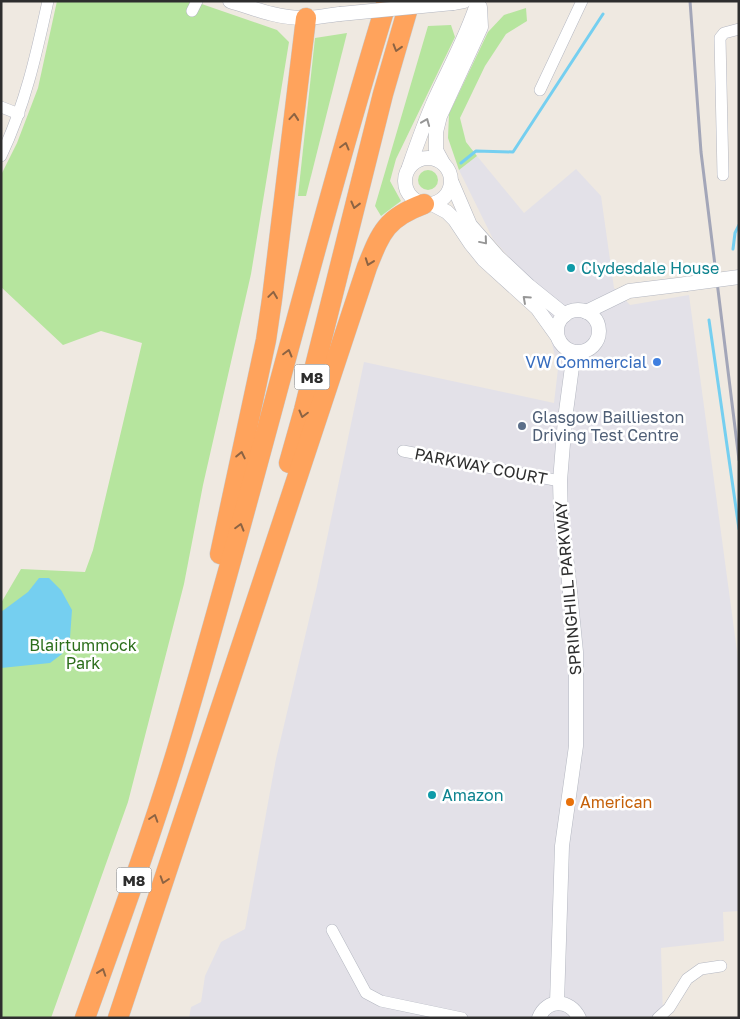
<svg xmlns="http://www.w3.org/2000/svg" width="740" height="1019" font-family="'Golos Text',sans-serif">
<rect width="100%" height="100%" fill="#efe9e1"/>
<polygon fill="#e3e1e8" points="477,156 524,213 576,169 601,196 614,288 630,305 689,295 739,666 739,911 723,912 724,941 661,948 663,1018 189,1018 191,1007 201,1002 205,976 221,942 245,929 276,759 317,586 364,362 554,403 558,369 540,292 493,239 459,170"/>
<g fill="#b6e59e">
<polygon points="57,1 193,1 277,30 289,42 251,274 203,485 184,584 128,802 51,1018 1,1018 1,603 21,569 85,572 93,550 142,343 101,331 63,345 1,287 1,175 17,143 38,88"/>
<polygon points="526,8 527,21 506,34 485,66 460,118 466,142 477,156 459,170 448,138 449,114 488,32 504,15"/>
<polygon points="451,25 455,37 396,159 390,181 401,201 381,216 375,206 428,26"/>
<polygon points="347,33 306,196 298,196 315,38"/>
<circle cx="428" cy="180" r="10"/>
</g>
<polygon fill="#75cff0" points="39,578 49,578 61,590 72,610 70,638 62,654 50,663 1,668 1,612 28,592"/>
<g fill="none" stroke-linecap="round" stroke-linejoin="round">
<g stroke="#75cff0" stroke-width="3">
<polyline points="461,163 476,151 513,152 603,14"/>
<polyline points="733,249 735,233 739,225"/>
<polyline points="709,320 739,529"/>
</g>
<g stroke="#b4b7c1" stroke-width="12">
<g id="minor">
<polyline points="192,11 197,1"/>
<polyline points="540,90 582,1"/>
<polyline points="1,107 19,114"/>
<path d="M 1,156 C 25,105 36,56 48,1"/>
<polyline points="723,175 720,38 724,33 739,29"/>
<polyline points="403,451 560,481"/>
<polyline points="332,930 366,993 381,1001 462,1018"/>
<polyline points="658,1018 669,1008 687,979 701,969 721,966"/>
</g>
</g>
<g stroke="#b4b7c1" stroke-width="15">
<g id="tertiary">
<path d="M 230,1 C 255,9 278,18 304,18 C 316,18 328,15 340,14"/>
<polyline points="453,3 464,1"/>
<circle cx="428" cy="181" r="23"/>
<polyline points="443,163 436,150 436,132 440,116 481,27 480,7"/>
<path d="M 409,167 C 417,144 425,121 435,99 C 450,66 467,36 478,1"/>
<polyline points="452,183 470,225 498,257 529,286 565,315"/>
<polyline points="432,204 447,212 455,220 471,244 484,260 537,308 557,336"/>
<circle cx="578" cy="331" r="21"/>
<polyline points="586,312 629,291 686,284"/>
<polyline points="557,1003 562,846 576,746 576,652 568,572 561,518 560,481 565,419 574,352"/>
<path d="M 539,1018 C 547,998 570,999 579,1018"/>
</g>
</g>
<g stroke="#c9c9c9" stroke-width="21">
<g id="motorway">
<polyline points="289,463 304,410 383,94 410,1"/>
<polyline points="220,554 266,340 272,299 306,18"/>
<path d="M 85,1018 C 118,926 152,834 180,740 C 253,495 312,246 387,1"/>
<path d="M 118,1018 L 367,267 C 381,232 386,218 424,204"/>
</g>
</g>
<use href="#minor" stroke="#fff" stroke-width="11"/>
<use href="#tertiary" stroke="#fff" stroke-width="14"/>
<use href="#motorway" stroke="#ffa35c" stroke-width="20"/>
<polyline stroke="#a3a6b8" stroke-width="3" points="690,1 701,152 739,460"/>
<g stroke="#b4b7c1" stroke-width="15" stroke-linecap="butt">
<g id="tertiary-bridge">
<polyline points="340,14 453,3"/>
<polyline points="686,284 739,277"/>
</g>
</g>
<use href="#tertiary-bridge" stroke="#fff" stroke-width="14"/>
</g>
<defs><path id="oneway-chevron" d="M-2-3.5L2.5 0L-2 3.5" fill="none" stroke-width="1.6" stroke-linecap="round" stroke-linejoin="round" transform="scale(1.25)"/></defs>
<g stroke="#8c6343">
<use href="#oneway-chevron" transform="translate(397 48) rotate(107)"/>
<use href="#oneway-chevron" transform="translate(294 117) rotate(-85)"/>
<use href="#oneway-chevron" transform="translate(345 146) rotate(-75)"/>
<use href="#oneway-chevron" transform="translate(355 205) rotate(104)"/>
<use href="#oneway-chevron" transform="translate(369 262) rotate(110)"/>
<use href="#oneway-chevron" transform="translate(273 295) rotate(-82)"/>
<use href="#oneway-chevron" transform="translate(288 353) rotate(-75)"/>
<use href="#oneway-chevron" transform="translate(303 414) rotate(105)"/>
<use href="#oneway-chevron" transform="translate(241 455) rotate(-78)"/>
<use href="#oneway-chevron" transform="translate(240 527) rotate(-74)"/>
<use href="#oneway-chevron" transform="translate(154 818) rotate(-72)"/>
<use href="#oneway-chevron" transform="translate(164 880) rotate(108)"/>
<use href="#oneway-chevron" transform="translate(102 972) rotate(-71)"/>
</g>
<g stroke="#969696">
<use href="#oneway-chevron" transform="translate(426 122) rotate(-68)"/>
<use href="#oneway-chevron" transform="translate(484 241) rotate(50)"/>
<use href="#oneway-chevron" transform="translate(526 299) rotate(-138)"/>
</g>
<g fill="#0f9aa8" stroke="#fff" stroke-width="2">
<circle cx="571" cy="268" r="5"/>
<circle cx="432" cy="795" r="5"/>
</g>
<circle fill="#3f7fe0" stroke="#fff" stroke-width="2" cx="657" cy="362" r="5"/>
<circle fill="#5c6f8a" stroke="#fff" stroke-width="2" cx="522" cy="426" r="5"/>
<circle fill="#e8710a" stroke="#fff" stroke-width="2" cx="570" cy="802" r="5"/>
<g text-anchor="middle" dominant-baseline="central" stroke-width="5" stroke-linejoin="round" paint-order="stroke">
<g fill="#fff" stroke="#6d6d6d" stroke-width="1">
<rect x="294.5" y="364.5" width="35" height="25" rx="4"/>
<rect x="116.5" y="867.5" width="35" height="25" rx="4"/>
</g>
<g font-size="15" font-weight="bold" fill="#2e2e2e">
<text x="312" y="377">M8</text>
<text x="134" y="880">M8</text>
</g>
<g font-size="16" fill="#0d838f" stroke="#fff" text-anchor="start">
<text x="581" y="268">Clydesdale House</text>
<text x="442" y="795">Amazon</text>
</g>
<g font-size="16" fill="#366cbe" stroke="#fff" text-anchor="end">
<text x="647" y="362">VW Commercial</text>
</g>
<g font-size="16" fill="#4e5e75" stroke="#fff" text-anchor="start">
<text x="532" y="417">Glasgow Baillieston<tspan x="532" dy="18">Driving Test Centre</tspan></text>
</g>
<g font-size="16" fill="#2e2e2e" stroke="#fff">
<text transform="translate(481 466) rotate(11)">PARKWAY COURT</text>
<text transform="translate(568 588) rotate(-95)">SPRINGHILL PARKWAY</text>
</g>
<g font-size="16" fill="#2c6e1b" stroke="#fff">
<text x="83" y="645">Blairtummock<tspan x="83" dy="18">Park</tspan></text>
</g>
<g font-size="16" fill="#c56008" stroke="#fff" text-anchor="start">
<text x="580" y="802">American</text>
</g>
</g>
<rect width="740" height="1019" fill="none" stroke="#2e2e2e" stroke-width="5"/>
</svg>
